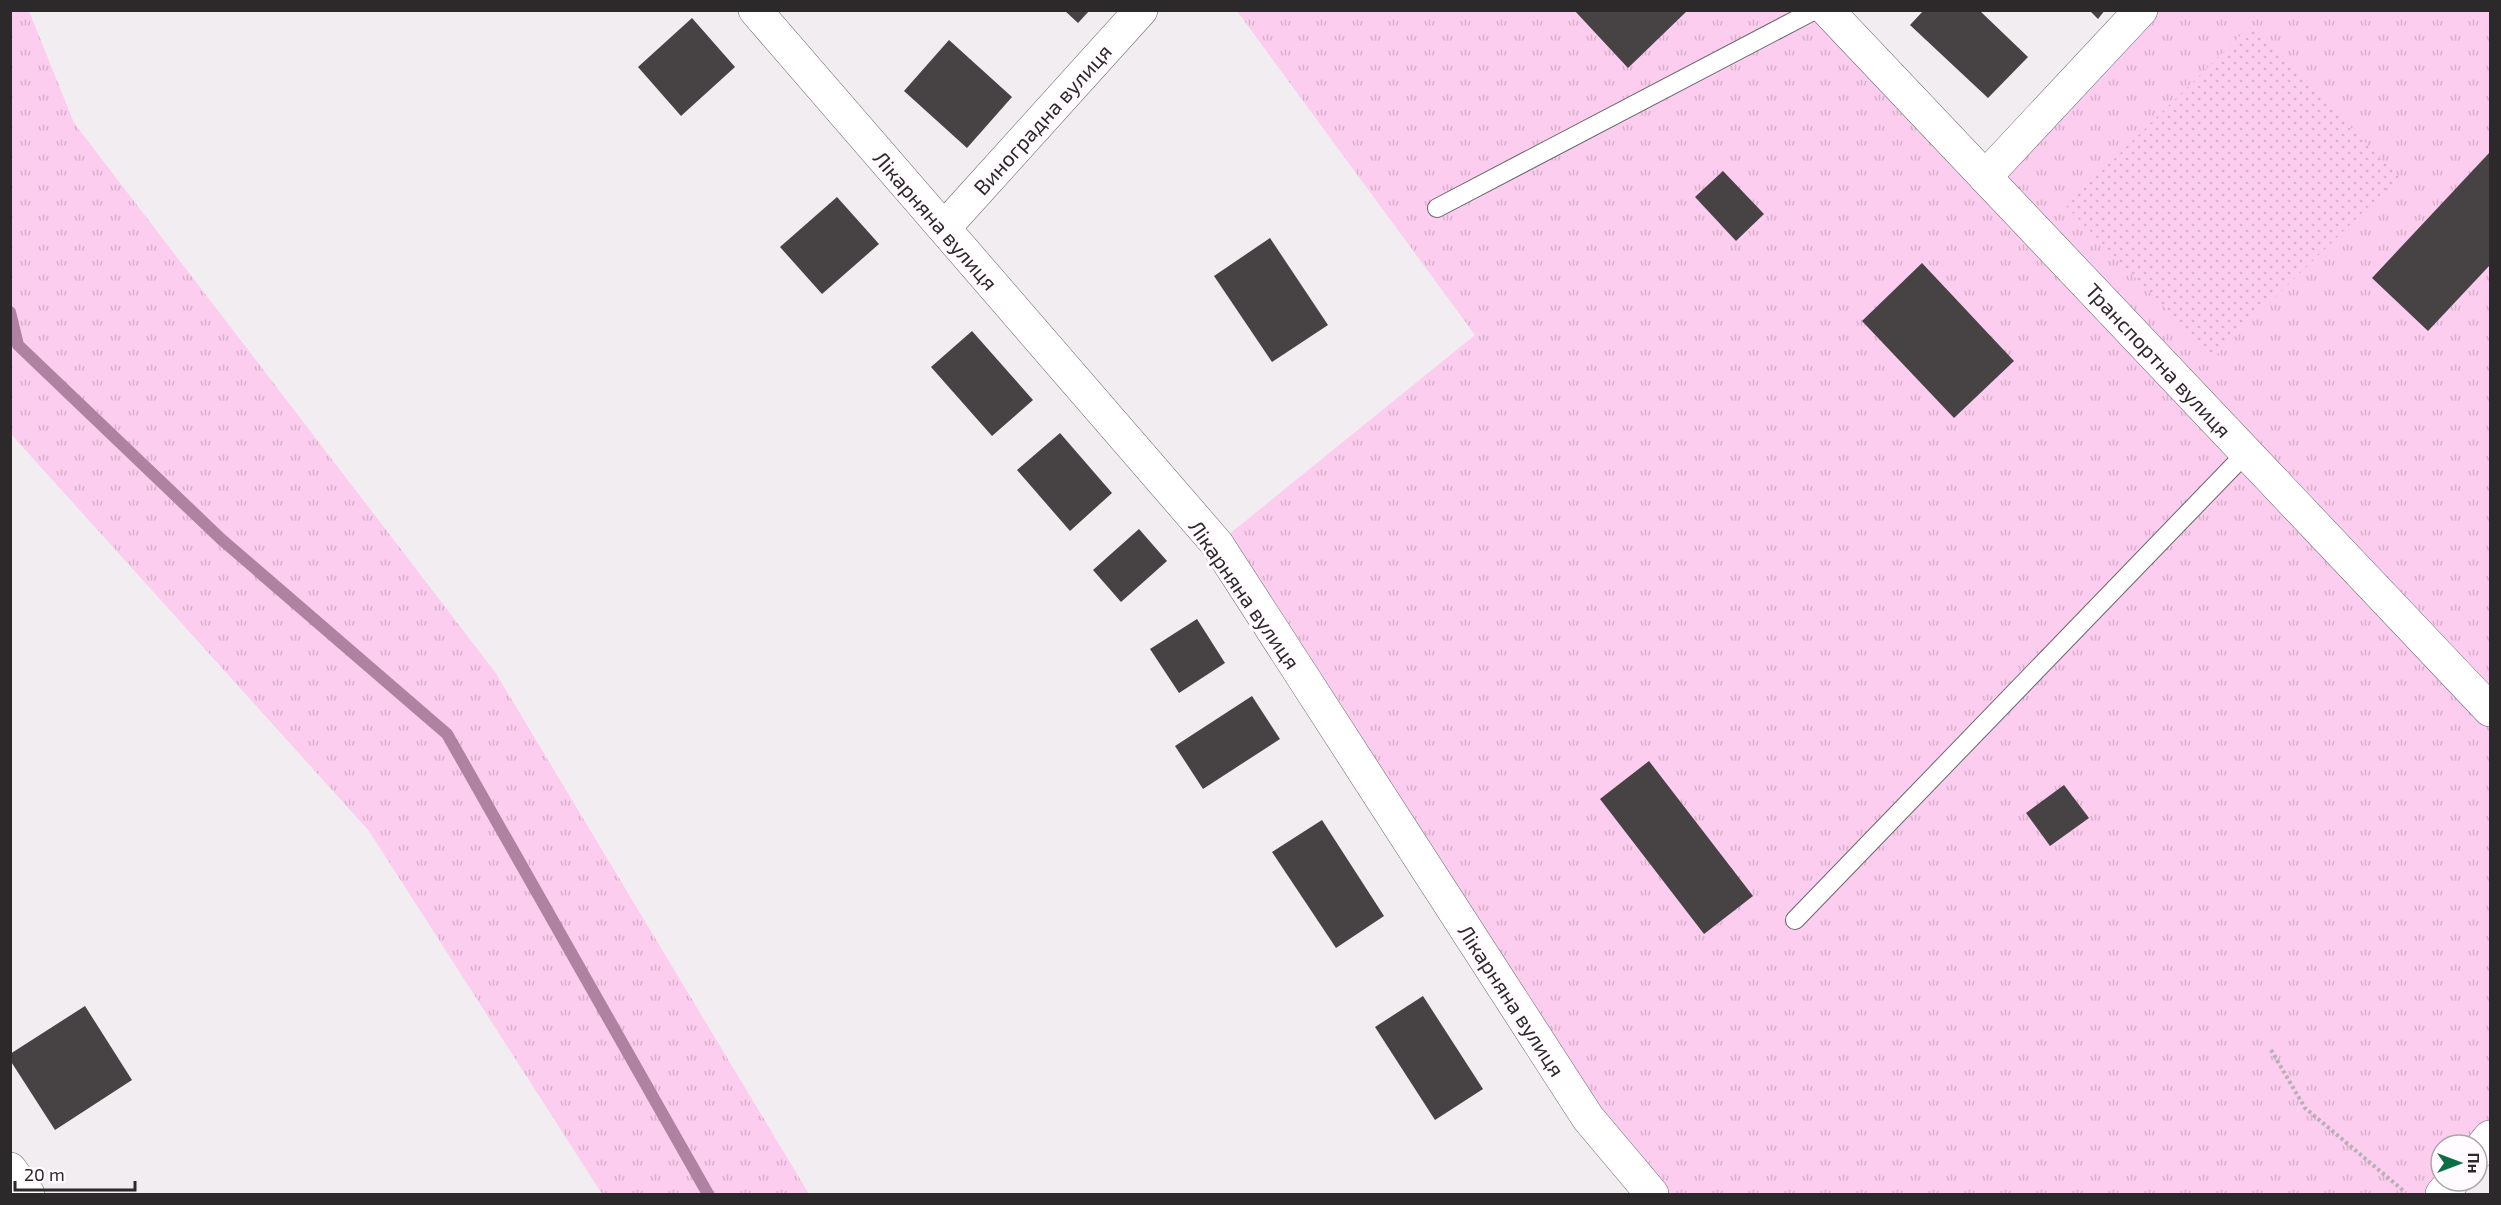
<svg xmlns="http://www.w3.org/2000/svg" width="2501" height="1205" font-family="'Exo 2',sans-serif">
<defs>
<pattern id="grass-tufts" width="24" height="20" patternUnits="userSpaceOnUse" patternTransform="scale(1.5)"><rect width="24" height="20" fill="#fccdee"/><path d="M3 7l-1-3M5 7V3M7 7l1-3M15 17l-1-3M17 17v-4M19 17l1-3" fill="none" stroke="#d8b0cc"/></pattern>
<pattern id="park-dots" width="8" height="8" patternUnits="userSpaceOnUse" patternTransform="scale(1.5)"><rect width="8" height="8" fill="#fccdee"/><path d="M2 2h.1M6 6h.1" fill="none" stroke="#d8b0cc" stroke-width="1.8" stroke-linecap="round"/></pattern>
</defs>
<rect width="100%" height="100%" fill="#f2edf0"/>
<g fill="url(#grass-tufts)">
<polygon points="10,11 29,11 74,123 495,672 809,1194 602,1194 369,831 11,434"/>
<polygon points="1237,11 1827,11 1984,176 2141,11 2490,11 2490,1137 2477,1145 2441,1145 2442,1194 1652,1194 1217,544 1475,335"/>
</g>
<polygon fill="url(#park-dots)" points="2251,25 2399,177 2213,358 2066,206"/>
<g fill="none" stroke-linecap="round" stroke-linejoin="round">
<polyline stroke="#b082a2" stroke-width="12" points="10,312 18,345 221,539 447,734 708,1194"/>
</g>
<g fill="#474345">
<polygon points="1064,10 1090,10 1078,23"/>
<polygon points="1574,10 1688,10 1628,68"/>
<polygon points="1924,10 1979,10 2028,57 1988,98 1910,25"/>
<polygon points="2089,10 2105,10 2098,19"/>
<polygon points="692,18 735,67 681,116 638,67"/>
<polygon points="949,40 1012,97 967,148 904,91"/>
<polygon points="2490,152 2490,265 2428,331 2372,278"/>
<polygon points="1723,171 1764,214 1736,241 1695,197"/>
<polygon points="837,197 879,244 822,294 780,247"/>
<polygon points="1270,238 1328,325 1272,362 1214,276"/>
<polygon points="1922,263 2014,361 1954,418 1862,321"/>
<polygon points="972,331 1033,400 992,436 931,367"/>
<polygon points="1060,433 1112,493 1070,531 1017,470"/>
<polygon points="1139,529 1167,561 1121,602 1093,570"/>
<polygon points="1197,619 1225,663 1179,693 1150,649"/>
<polygon points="1252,696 1280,739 1203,789 1175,746"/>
<polygon points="1649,761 1753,896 1704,934 1600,799"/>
<polygon points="2064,785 2089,818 2050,846 2026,813"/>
<polygon points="1322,820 1384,916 1336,948 1272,852"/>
<polygon points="1423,996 1483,1089 1435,1120 1375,1027"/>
<polygon points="85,1006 132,1080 55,1130 10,1060 10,1054"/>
</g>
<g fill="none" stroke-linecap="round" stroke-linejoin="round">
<g stroke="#6a6769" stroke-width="20">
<g id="lane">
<polyline points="1437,208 1815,10"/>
<polyline points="1795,920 2246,453"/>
</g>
</g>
<g stroke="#6a6769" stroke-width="34">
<g id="street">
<polyline points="755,10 1217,544 1588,1118 1652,1194"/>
<polyline points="1827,10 2490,710"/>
<polyline points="1985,177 2141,10"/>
<polyline points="944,228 1141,10"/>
<polyline points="10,1169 28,1194"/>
</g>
</g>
<g stroke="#6a6769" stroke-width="34">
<g id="secondary">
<polyline points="2477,1153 2490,1137"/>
<polyline points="2442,1194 2453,1181"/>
</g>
</g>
<polyline stroke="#b4b0b3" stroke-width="4" stroke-dasharray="3 3" stroke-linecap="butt" points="2271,1050 2305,1108 2405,1192"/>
<use href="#lane" stroke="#fff" stroke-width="18"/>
<use href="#street" stroke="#fff" stroke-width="33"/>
<use href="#secondary" stroke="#fff" stroke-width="33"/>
</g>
<g text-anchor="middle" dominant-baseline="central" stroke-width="6" stroke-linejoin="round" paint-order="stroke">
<g font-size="21" fill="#2b292a" stroke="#fffbfe">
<text transform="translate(1042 119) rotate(-48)">Виноградна вулиця</text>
<text transform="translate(936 220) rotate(49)">Лікарняна вулиця</text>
<text transform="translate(2159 360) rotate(47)">Транспортна вулиця</text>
<text transform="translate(1245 594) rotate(55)">Лікарняна вулиця</text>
<text transform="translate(1512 1000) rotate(57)">Лікарняна вулиця</text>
</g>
</g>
<rect width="2501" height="1205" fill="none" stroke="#2b292a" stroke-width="24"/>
<g transform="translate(2459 1163) rotate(90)"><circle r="28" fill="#fffbfe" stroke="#aaa7a9" stroke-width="1.5"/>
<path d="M0-4.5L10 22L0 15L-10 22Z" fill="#0c6e43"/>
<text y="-9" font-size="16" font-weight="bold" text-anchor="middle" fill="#2b292a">Пн</text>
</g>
<path d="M15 1181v9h120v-9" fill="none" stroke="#2b292a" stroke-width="3"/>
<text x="24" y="1181" font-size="18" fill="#2b292a" stroke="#fffbfe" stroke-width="4.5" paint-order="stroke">20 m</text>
</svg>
